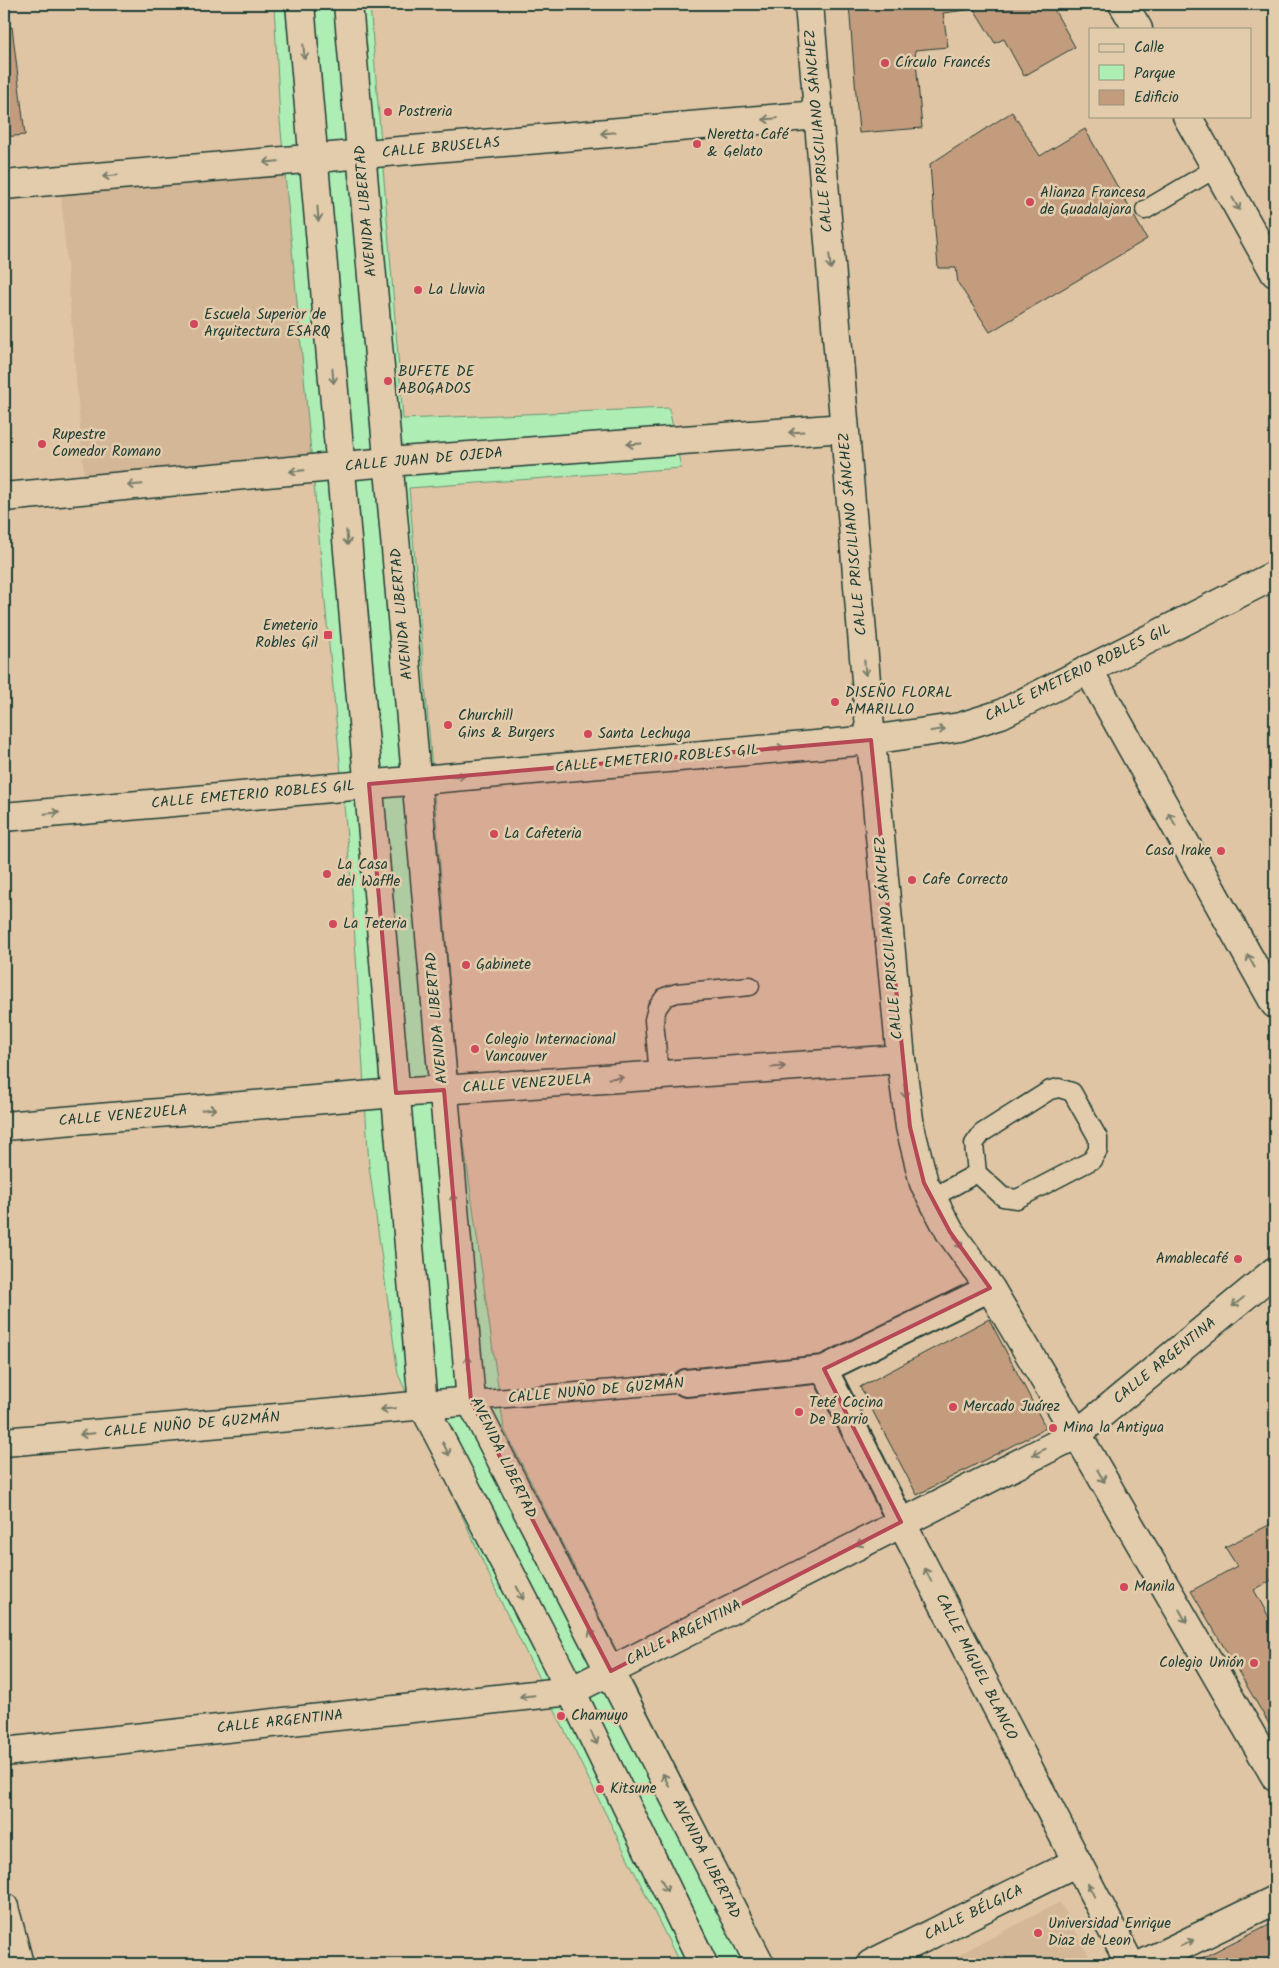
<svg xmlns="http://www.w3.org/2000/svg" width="1279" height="1968" font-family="Kalam,sans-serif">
<rect width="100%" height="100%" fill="#e0c5a4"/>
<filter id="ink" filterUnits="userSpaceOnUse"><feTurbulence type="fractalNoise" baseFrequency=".02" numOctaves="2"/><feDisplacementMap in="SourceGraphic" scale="10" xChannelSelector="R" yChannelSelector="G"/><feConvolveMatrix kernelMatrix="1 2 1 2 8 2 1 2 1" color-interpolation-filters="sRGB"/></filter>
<g filter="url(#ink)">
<g fill="#d3b797">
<polygon points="303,173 328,455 84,476 61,194"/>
<polygon points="1060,1902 1093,1964 941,1964"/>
</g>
<polygon fill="#aeedb4" stroke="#669574" points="274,4 370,4 403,419 669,408 681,468 409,488 461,1123 504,1429 776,1964 680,1964 503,1606 398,1374 369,1166 352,891 280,120"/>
<g fill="#c39c7e" stroke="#1f3d34">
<polygon points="849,4 1051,4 1075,47 1024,76 1004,39 995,43 974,9 943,13 948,47 915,50 922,128 859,133"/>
<polygon points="12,27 25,135 4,137 4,29"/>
<polygon points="1012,112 1040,156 1085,129 1147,239 990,332 958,283 956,268 938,268 930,164"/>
<polygon points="989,1319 1046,1428 917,1495 860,1387"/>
<polygon points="1275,1522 1275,1578 1254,1590 1275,1628 1275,1734 1191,1591 1237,1566 1225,1547"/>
<polygon points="1275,1921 1275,1954 1255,1964 1190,1964"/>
</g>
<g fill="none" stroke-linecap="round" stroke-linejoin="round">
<g stroke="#1f3d34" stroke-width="21">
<g id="service">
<polyline points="1145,210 1216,168"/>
<polyline points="659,1075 654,1020 657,1008 665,997 677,993 750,986"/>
<polygon points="1059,1088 1072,1092 1098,1138 1098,1150 1092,1160 1017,1199 1003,1197 977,1173 974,1144 982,1133 1050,1090"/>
<polyline points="932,1198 977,1173"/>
<polyline points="471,1401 686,1383"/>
</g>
</g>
<g stroke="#1f3d34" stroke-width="30">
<g id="pedestrian">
<polyline points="824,1369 901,1522"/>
<polyline points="686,1383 824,1369 990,1288"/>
</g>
</g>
<g stroke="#1f3d34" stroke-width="31">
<g id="minor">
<polyline points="300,4 423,1405 571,1691 703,1964"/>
<polyline points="348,4 471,1401 760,1964"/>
<polyline points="809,4 871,740 901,1059 910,1127 924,1183 950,1232 990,1288 1077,1434 1275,1776"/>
<polyline points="1123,4 1138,29"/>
<polyline points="1187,116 1275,273"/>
<polyline points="4,185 818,115"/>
<polyline points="4,497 388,462 844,428"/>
<polyline points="1088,669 1275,1004"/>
<polyline points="4,817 871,740 960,727 1001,714 1275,575"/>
<polyline points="4,1126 396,1093 901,1059"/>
<polyline points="4,1442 471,1401"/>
<polyline points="901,1522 1130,1964"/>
<polyline points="4,1752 571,1691 1077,1434 1275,1271"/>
<polyline points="871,1964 1077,1862"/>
<polyline points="1143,1964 1275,1900"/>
</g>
</g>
<g stroke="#1f3d34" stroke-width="31">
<polyline id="tertiary" points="4,1907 19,1964"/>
</g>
<polyline stroke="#1f3d34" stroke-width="3" stroke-dasharray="1 4" stroke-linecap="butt" points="4,1865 7,1877"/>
<use href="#service" stroke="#e3ccac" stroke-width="18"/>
<use href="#pedestrian" stroke="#e3ccac" stroke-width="26"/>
<use href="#minor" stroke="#e3ccac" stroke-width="28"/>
<use href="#tertiary" stroke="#e3ccac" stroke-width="28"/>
</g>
<defs><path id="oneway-shaft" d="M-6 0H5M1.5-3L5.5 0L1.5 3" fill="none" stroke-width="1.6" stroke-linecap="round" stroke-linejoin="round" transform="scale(1.25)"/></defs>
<g stroke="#777d6a">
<use href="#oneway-shaft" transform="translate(304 52) rotate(85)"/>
<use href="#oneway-shaft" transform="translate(770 119) rotate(175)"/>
<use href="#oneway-shaft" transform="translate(608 133) rotate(175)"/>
<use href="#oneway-shaft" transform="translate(271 162) rotate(175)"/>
<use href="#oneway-shaft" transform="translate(110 176) rotate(175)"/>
<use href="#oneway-shaft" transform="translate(1236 204) rotate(61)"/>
<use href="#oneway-shaft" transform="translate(318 214) rotate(85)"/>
<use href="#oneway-shaft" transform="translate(830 262) rotate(85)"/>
<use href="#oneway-shaft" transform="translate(333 376) rotate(85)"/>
<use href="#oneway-shaft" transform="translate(796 432) rotate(176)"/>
<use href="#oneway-shaft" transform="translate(634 444) rotate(176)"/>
<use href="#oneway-shaft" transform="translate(297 471) rotate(175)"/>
<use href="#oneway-shaft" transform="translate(135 485) rotate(175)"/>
<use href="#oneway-shaft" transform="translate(347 538) rotate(85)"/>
<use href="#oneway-shaft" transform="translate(865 668) rotate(85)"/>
<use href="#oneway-shaft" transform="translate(938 730) rotate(-8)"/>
<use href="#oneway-shaft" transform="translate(777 748) rotate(-5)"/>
<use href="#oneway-shaft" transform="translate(458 776) rotate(-5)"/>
<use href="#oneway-shaft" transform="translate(52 813) rotate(-5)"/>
<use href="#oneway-shaft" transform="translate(1172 819) rotate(-119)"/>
<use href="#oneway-shaft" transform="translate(1251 961) rotate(-119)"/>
<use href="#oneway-shaft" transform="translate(778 1067) rotate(-4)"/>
<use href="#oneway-shaft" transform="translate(616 1078) rotate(-4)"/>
<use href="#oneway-shaft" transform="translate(905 1091) rotate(83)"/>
<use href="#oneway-shaft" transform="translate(209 1109) rotate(-5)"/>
<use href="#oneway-shaft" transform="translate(454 1201) rotate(-95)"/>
<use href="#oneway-shaft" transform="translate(958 1242) rotate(55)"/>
<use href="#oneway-shaft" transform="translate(1238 1302) rotate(141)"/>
<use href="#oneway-shaft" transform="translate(468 1363) rotate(-95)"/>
<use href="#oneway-shaft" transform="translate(388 1409) rotate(175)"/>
<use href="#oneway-shaft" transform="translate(87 1434) rotate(175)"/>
<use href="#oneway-shaft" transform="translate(446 1449) rotate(63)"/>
<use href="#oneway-shaft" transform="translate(1039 1452) rotate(153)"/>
<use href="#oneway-shaft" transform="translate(1101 1476) rotate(60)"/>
<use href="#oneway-shaft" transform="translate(863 1542) rotate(153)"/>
<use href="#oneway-shaft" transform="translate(928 1575) rotate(-117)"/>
<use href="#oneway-shaft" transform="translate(520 1593) rotate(63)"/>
<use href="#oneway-shaft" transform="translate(1183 1616) rotate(60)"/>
<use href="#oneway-shaft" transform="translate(593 1636) rotate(-117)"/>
<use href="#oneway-shaft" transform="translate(527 1696) rotate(174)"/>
<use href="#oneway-shaft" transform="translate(594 1738) rotate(64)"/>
<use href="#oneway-shaft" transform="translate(666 1780) rotate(-117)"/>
<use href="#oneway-shaft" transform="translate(664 1885) rotate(64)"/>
<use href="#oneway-shaft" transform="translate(1091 1890) rotate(-117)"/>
<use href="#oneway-shaft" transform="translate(1187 1943) rotate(-26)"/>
</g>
</g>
<path fill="#b64755" fill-opacity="0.2" stroke="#b64755" stroke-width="4" stroke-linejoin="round" d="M 871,740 L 910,1127 L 924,1183 L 950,1232 L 990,1288 L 824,1369 L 901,1522 L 611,1671 L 471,1401 L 444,1090 L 396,1093 L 369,784 Z"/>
<g fill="#d1495b" stroke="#e3ccac" stroke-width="2">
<circle cx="885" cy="63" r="5"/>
<circle cx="388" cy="112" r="5"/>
<circle cx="697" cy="144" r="5"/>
<circle cx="1030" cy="202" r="5"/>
<circle cx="418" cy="290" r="5"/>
<circle cx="194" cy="324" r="5"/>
<circle cx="388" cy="381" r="5"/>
<circle cx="42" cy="444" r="5"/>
<rect x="323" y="630" width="10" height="10" rx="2.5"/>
<circle cx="835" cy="702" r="5"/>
<circle cx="448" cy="725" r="5"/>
<circle cx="588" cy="734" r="5"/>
<circle cx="494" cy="834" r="5"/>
<circle cx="1221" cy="851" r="5"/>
<circle cx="327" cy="874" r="5"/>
<circle cx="912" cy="880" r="5"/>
<circle cx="333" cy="924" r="5"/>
<circle cx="466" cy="965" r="5"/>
<circle cx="475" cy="1049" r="5"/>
<circle cx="1238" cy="1259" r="5"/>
<circle cx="953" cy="1407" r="5"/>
<circle cx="799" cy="1412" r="5"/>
<circle cx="1053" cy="1428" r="5"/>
<circle cx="1124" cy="1587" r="5"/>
<circle cx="1254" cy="1663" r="5"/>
<circle cx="561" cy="1716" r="5"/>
<circle cx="600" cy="1789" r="5"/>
<circle cx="1038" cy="1933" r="5"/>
</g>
<g text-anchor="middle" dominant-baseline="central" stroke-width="5" stroke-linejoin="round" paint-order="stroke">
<g font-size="15" fill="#1f3d34" stroke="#e3ccac" text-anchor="start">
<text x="895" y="63">Círculo Francés</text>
<text x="398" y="112">Postreria</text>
<text x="707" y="135">Neretta Café<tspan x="707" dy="17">&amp; Gelato</tspan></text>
<text x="1040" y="193">Alianza Francesa<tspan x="1040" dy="17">de Guadalajara</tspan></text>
<text x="428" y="290">La Lluvia</text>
<text x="204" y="315">Escuela Superior de<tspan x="204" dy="17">Arquitectura ESARQ</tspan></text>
<text x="398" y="372">BUFETE DE<tspan x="398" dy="17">ABOGADOS</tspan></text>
<text x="52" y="435">Rupestre<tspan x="52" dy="17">Comedor Romano</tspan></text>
<text x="318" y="626" text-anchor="end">Emeterio<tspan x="318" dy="17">Robles Gil</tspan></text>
<text x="845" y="693">DISEÑO FLORAL<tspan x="845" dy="17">AMARILLO</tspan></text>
<text x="458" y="716">Churchill<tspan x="458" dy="17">Gins &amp; Burgers</tspan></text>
<text x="598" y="734">Santa Lechuga</text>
<text x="504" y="834">La Cafeteria</text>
<text x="1211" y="851" text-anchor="end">Casa Irake</text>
<text x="337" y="865">La Casa<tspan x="337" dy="17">del Waffle</tspan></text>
<text x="922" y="880">Cafe Correcto</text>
<text x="343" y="924">La Teteria</text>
<text x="476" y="965">Gabinete</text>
<text x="485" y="1040">Colegio Internacional<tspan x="485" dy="17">Vancouver</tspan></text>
<text x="1228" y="1259" text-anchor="end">Amablecafé</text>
<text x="809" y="1403">Teté Cocina<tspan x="809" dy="17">De Barrio</tspan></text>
<text x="963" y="1407">Mercado Juárez</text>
<text x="1063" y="1428">Mina la Antigua</text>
<text x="1134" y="1587">Manila</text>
<text x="1244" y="1663" text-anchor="end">Colegio Unión</text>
<text x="571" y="1716">Chamuyo</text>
<text x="610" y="1789">Kitsune</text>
<text x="1048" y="1924">Universidad Enrique<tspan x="1048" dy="17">Diaz de Leon</tspan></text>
</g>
<g font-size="15" fill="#1f3d34" stroke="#e3ccac">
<text transform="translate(819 131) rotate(-95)">CALLE PRISCILIANO SÁNCHEZ</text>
<text transform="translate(441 148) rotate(-5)">CALLE BRUSELAS</text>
<text transform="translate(366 211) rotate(-95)">AVENIDA LIBERTAD</text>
<text transform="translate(424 460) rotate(-5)">CALLE JUAN DE OJEDA</text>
<text transform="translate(853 534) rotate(-95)">CALLE PRISCILIANO SÁNCHEZ</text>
<text transform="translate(402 614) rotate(-95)">AVENIDA LIBERTAD</text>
<text transform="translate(1078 673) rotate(-26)">CALLE EMETERIO ROBLES GIL</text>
<text transform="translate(657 759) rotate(-5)">CALLE EMETERIO ROBLES GIL</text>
<text transform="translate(253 795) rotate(-5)">CALLE EMETERIO ROBLES GIL</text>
<text transform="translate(889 938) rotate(-95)">CALLE PRISCILIANO SÁNCHEZ</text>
<text transform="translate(437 1018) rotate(-95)">AVENIDA LIBERTAD</text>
<text transform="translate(527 1084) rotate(-4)">CALLE VENEZUELA</text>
<text transform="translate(123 1116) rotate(-5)">CALLE VENEZUELA</text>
<text transform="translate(1165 1361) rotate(-39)">CALLE ARGENTINA</text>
<text transform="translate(596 1391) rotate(-5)">CALLE NUÑO DE GUZMÁN</text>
<text transform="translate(192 1425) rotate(-5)">CALLE NUÑO DE GUZMÁN</text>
<text transform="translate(503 1458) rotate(64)">AVENIDA LIBERTAD</text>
<text transform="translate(684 1633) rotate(-27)">CALLE ARGENTINA</text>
<text transform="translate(976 1667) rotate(63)">CALLE MIGUEL BLANCO</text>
<text transform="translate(280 1722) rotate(-6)">CALLE ARGENTINA</text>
<text transform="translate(706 1859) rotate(63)">AVENIDA LIBERTAD</text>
<text transform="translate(974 1913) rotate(-26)">CALLE BÉLGICA</text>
</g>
</g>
<rect width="1279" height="1968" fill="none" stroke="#e3ccac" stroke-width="20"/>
<rect x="10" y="10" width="1259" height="1948" fill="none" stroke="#1f3d34" stroke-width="2" filter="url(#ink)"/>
<rect x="1089" y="28" width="162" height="90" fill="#e3ccac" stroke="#95937c"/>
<rect x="1099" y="44" width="25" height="8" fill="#e3ccac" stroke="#95937c"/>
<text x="1134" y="52" font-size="15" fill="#1f3d34">Calle</text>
<rect x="1099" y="65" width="25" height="15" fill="#aeedb4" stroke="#95937c"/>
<text x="1134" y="78" font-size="15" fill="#1f3d34">Parque</text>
<rect x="1099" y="90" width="25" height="15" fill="#c39c7e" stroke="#95937c"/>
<text x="1134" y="102" font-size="15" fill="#1f3d34">Edificio</text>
</svg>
